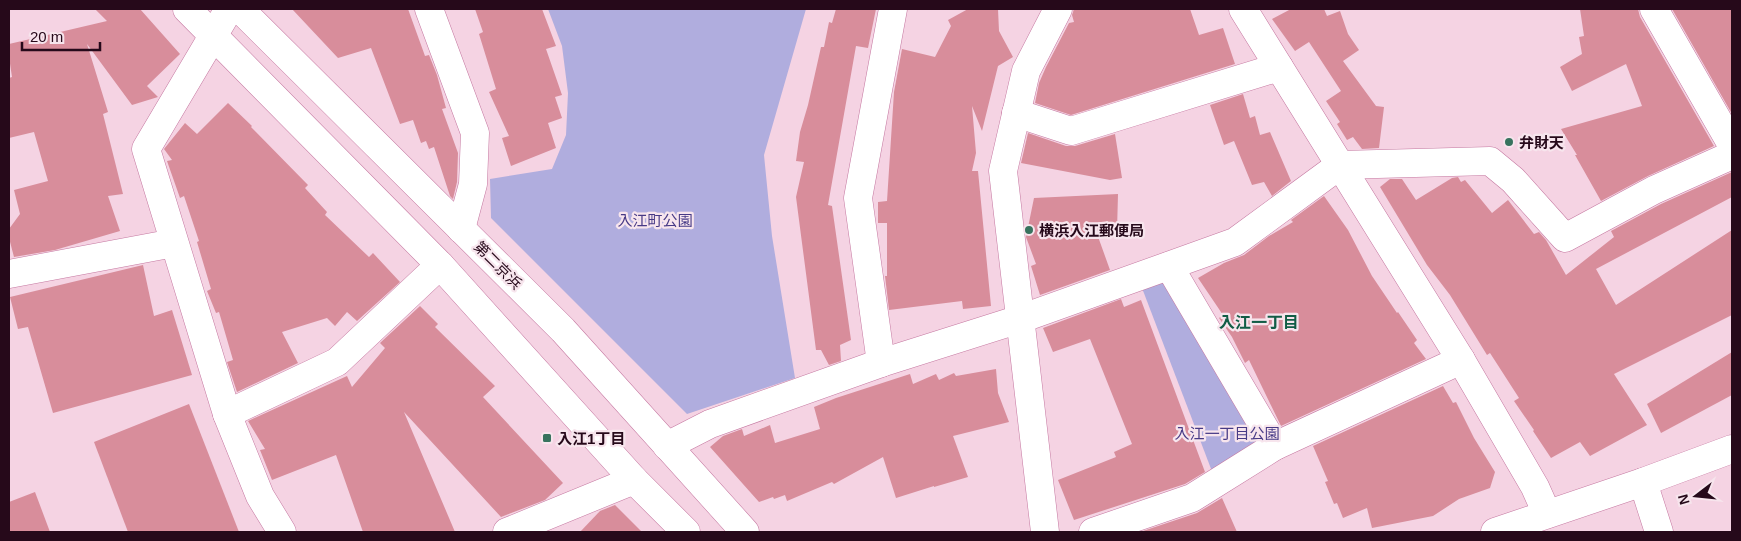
<svg xmlns="http://www.w3.org/2000/svg" width="1741" height="541" font-family="Helvetica,'Noto Sans JP',sans-serif">
<rect width="100%" height="100%" fill="#f5d3e3"/>
<g fill="#b0adde">
<polygon points="548,9 806,9 764,155 772,236 795,378 687,414 491,218 490,179 552,169 566,135 568,93 562,46"/>
<polygon points="1158,280 1168,282 1265,442 1213,474 1142,288"/>
</g>
<g fill="#d88d9b">
<polygon points="95,9 140,9 180,54 147,86 158,97 132,105 87,44 108,112 103,114 123,194 108,196 120,231 55,250 14,257 9,238 9,229 20,214 14,190 48,181 34,132 9,138 9,78 12,77 9,57 9,44 107,21"/>
<polygon points="292,9 408,9 425,56 429,55 437,75 446,108 442,109 458,153 457,182 453,199 450,196 434,147 429,149 426,141 421,143 413,120 400,124 371,48 338,58"/>
<polygon points="475,9 542,9 556,46 546,49 562,95 555,97 562,118 548,123 556,148 511,166 502,138 509,136 489,92 496,89 479,34 483,32"/>
<polygon points="836,9 876,9 868,48 856,46 828,205 832,206 851,340 840,345 841,361 829,365 821,350 816,350 796,197 804,162 796,161 800,132 808,105 821,47 824,47 829,22 832,23"/>
<polygon points="968,9 998,9 999,31 1013,57 998,66 982,131 972,106 976,153 972,171 978,171 991,306 963,309 962,301 889,310 885,276 887,276 887,223 878,223 878,202 887,201 894,92 902,49 935,57 951,26 948,20"/>
<polygon points="1074,9 1190,9 1199,35 1223,28 1235,64 1071,115 1035,103 1039,83 1046,67 1069,23 1074,22 1072,15"/>
<polygon points="1291,9 1324,9 1327,16 1340,11 1348,34 1359,50 1343,61 1376,106 1384,107 1379,148 1362,149 1353,137 1347,140 1337,124 1340,122 1326,101 1341,91 1309,42 1295,51 1272,19"/>
<polygon points="1580,9 1638,9 1640,17 1714,146 1648,176 1601,201 1575,155 1577,155 1561,129 1642,106 1626,64 1572,91 1560,67 1582,54 1579,37 1584,36"/>
<polygon points="1672,9 1732,9 1732,114"/>
<polygon points="1243,94 1250,118 1255,116 1260,135 1270,132 1291,181 1272,196 1264,182 1252,185 1234,141 1224,145 1210,105"/>
<polygon points="228,103 252,126 251,127 308,185 305,188 327,212 325,215 369,257 373,253 400,282 357,321 347,312 335,326 327,318 282,332 298,363 237,392 227,362 233,360 219,312 216,313 207,291 211,289 197,242 199,241 184,196 180,198 167,161 172,160 164,149 185,123 197,134"/>
<polygon points="1028,133 1066,146 1075,146 1115,134 1122,178 1110,180 1021,163"/>
<polygon points="1732,172 1732,197 1596,269 1616,305 1732,230 1732,315 1614,374 1647,425 1590,456 1580,442 1551,458 1533,431 1534,430 1514,401 1519,398 1490,353 1487,355 1450,295 1427,265 1380,187 1390,179 1402,179 1416,200 1452,178 1458,177 1461,182 1465,180 1492,213 1508,200 1534,234 1539,232 1546,240 1566,275 1614,237 1611,231 1661,204"/>
<polygon points="1118,194 1117,231 1096,231 1110,270 1040,295 1031,266 1036,264 1026,237 1034,198"/>
<polygon points="1324,196 1348,230 1372,276 1397,313 1398,312 1417,340 1414,343 1426,359 1281,426 1249,360 1245,363 1232,337 1219,318 1223,315 1198,278 1224,263 1244,255 1269,236 1293,222 1291,220"/>
<polygon points="143,265 154,316 172,310 192,375 53,413 28,327 18,329 10,297"/>
<polygon points="1121,299 1124,307 1141,300 1205,472 1185,484 1074,520 1058,480 1116,457 1114,452 1132,444 1090,339 1053,352 1043,328"/>
<polygon points="420,306 438,324 435,327 495,386 483,397 563,483 545,500 501,517 404,412 455,532 363,532 336,455 272,480 260,450 265,449 248,421 347,376 352,387 385,348 380,343"/>
<polygon points="1732,352 1732,395 1661,433 1647,404"/>
<polygon points="996,369 998,393 1009,422 953,436 968,477 934,487 934,486 896,498 883,457 834,484 832,482 787,501 785,495 774,499 773,497 759,502 710,447 723,436 742,429 744,436 770,425 775,443 820,429 814,407 836,398 910,374 913,384 936,374 939,380 954,373 956,376"/>
<polygon points="1443,386 1453,403 1456,402 1474,438 1495,472 1490,488 1459,499 1433,516 1372,528 1367,508 1343,518 1337,503 1334,504 1325,482 1328,481 1313,446"/>
<polygon points="189,404 239,532 128,532 94,442"/>
<polygon points="35,492 50,532 9,532 9,502"/>
<polygon points="1222,498 1237,532 1140,532 1197,513"/>
<polygon points="615,505 642,532 580,532 600,511"/>
</g>
<g fill="none" stroke-linecap="round" stroke-linejoin="round">
<g stroke="#c578a1" stroke-width="29">
<g id="street">
<polyline points="229,9 146,149 227,414 260,496 282,532"/>
<polyline points="429,9 475,133 473,184 461,229"/>
<polyline points="1654,9 1732,145"/>
<polyline points="1016,113 1071,131 1279,67"/>
<polyline points="1169,266 1275,446"/>
<polyline points="9,274 174,243"/>
<polyline points="881,363 858,198 893,9"/>
<polyline points="227,414 337,362 440,265"/>
<polyline points="667,446 710,424 881,363 1020,319 1235,242 1340,165 1490,161 1513,180 1565,238 1654,190 1732,155"/>
<polyline points="1643,482 1659,532"/>
<polyline points="507,532 634,480"/>
<polyline points="1045,532 1003,171 1026,71 1058,9"/>
<polyline points="1093,532 1192,498 1275,446 1461,360"/>
</g>
</g>
<g stroke="#c578a1" stroke-width="29">
<g id="secondary">
<polyline points="1243,9 1461,360 1535,487 1547,514"/>
<polyline points="1495,532 1643,482 1732,449"/>
</g>
</g>
<g stroke="#c578a1" stroke-width="29">
<g id="highway">
<polyline points="187,9 440,265 634,480 686,532"/>
<polyline points="240,9 563,330 745,532"/>
</g>
</g>
<use href="#street" stroke="#fff" stroke-width="28"/>
<use href="#secondary" stroke="#fff" stroke-width="28"/>
<use href="#highway" stroke="#fff" stroke-width="28"/>
</g>
<g fill="#38735e" stroke="#f7e5ed" stroke-width="2">
<circle cx="1509" cy="142" r="5"/>
<circle cx="1029" cy="230" r="5"/>
<rect x="542" y="433" width="10" height="10" rx="2.5"/>
</g>
<g text-anchor="middle" dominant-baseline="central" stroke-width="4.5" stroke-linejoin="round" paint-order="stroke">
<g font-size="15" font-weight="bold" fill="#26091a" stroke="#f7e5ed" text-anchor="start">
<text x="1519" y="142">弁財天</text>
<text x="1039" y="230">横浜入江郵便局</text>
<text x="557" y="438">入江1丁目</text>
</g>
<g font-size="15" fill="#473a86" stroke="#f7e5ed">
<text x="655" y="220">入江町公園</text>
<text x="1227" y="433">入江一丁目公園</text>
</g>
<g font-size="15" fill="#26091a" stroke="#f7e5ed">
<text transform="translate(498 265) rotate(45)">第二京浜</text>
</g>
<g font-size="16" font-weight="bold" fill="#125d46" stroke="#f7e5ed">
<text x="1259" y="322">入江一丁目</text>
</g>
</g>
<rect width="1741" height="541" fill="none" stroke="#26091a" stroke-width="20"/>
<g transform="translate(1696 496) rotate(254)" stroke="#f7e5ed" stroke-width="4" paint-order="stroke">
<path d="M0-4L9 19L0 12L-9 19Z" fill="#26091a"/>
<text y="-8" font-size="14" font-weight="bold" text-anchor="middle" fill="#26091a">N</text>
</g>
<path d="M22 42v8h78v-8" fill="none" stroke="#26091a" stroke-width="2.5"/>
<text x="30" y="42" font-size="15" fill="#26091a" stroke="#f7e5ed" stroke-width="4" paint-order="stroke">20 m</text>
</svg>
